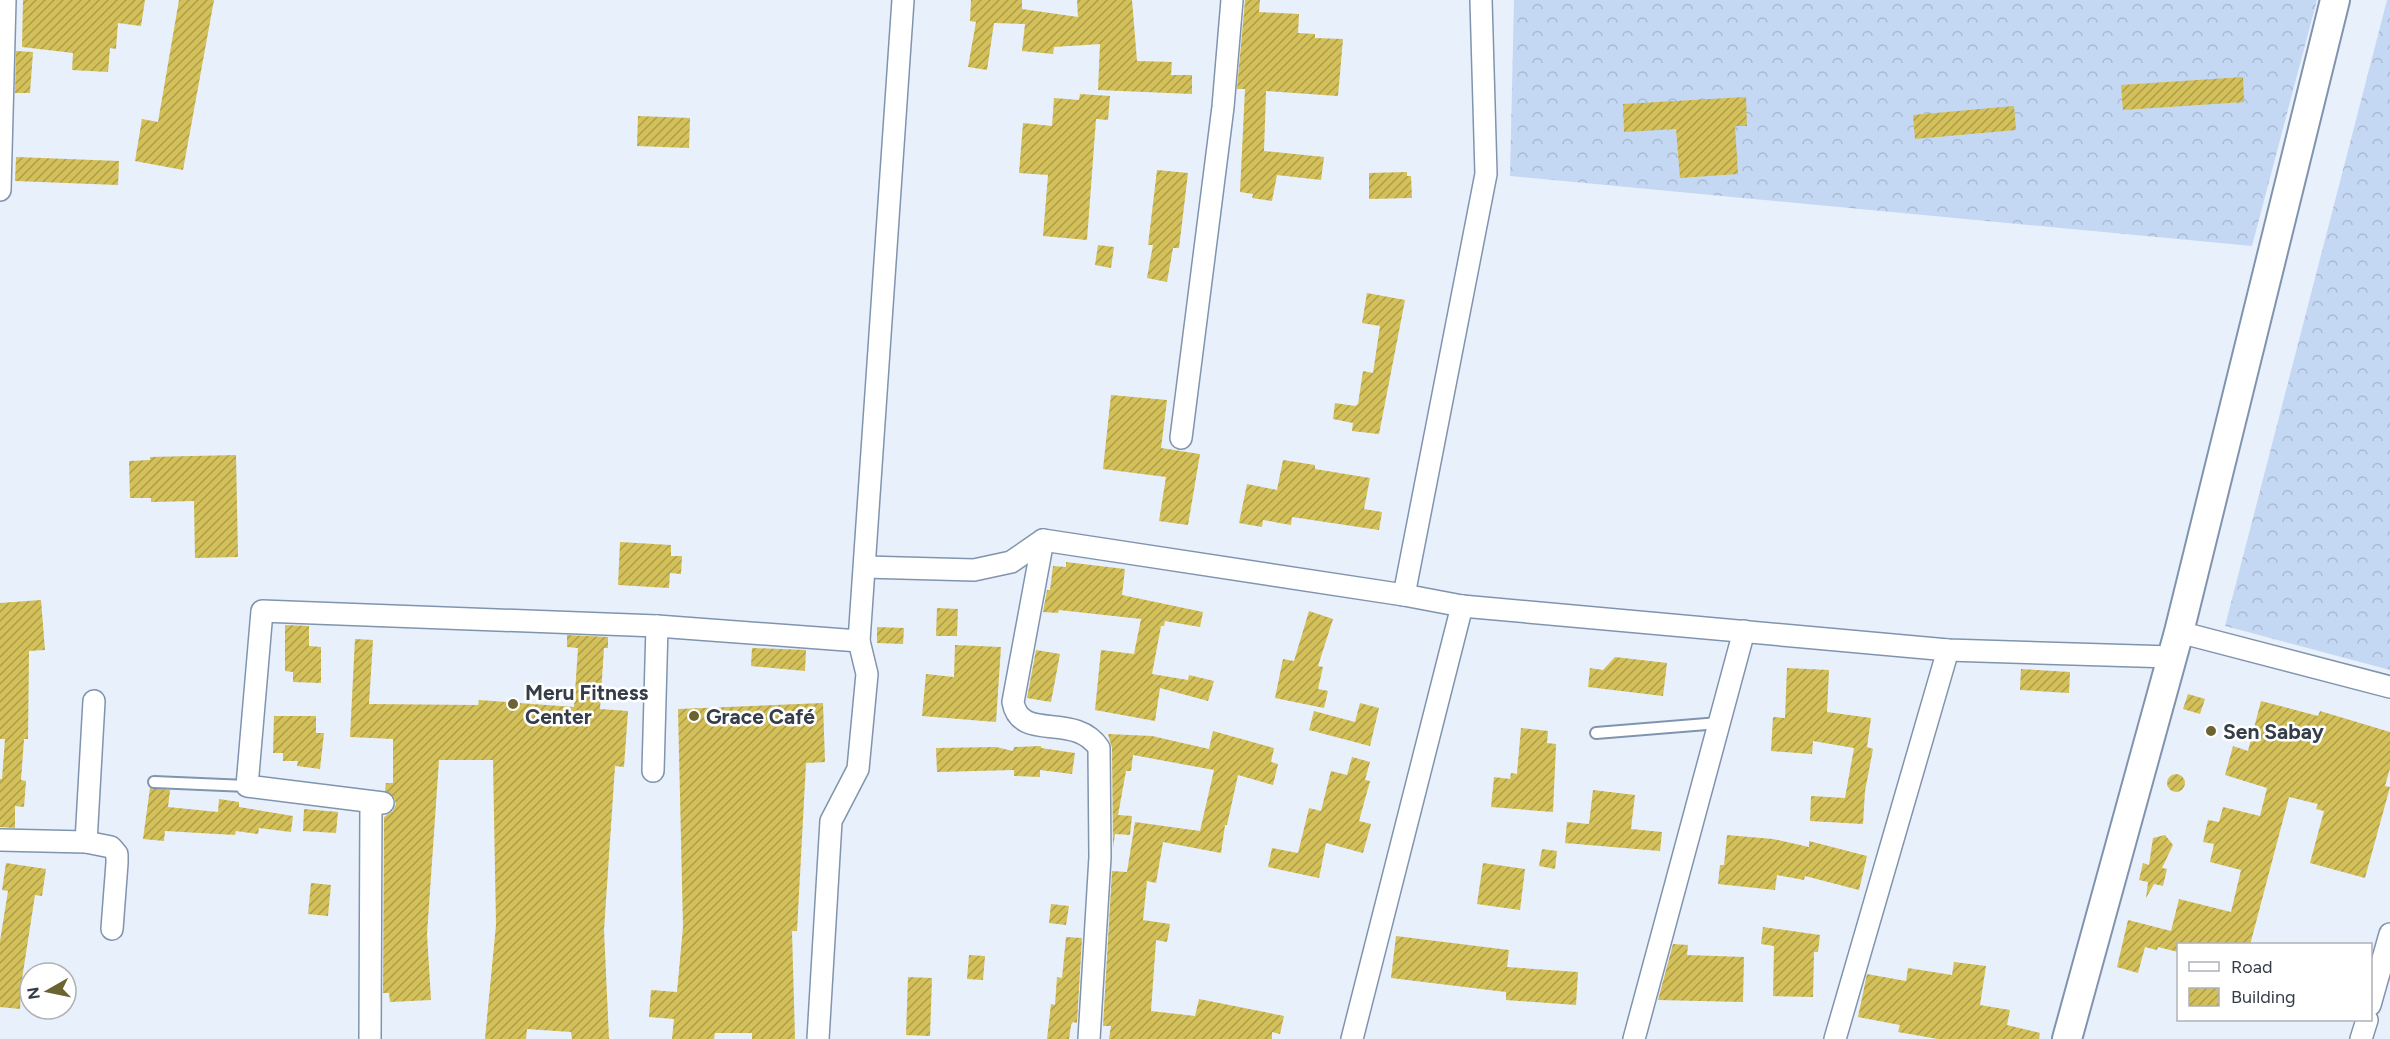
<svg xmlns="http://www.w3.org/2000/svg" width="2390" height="1039" font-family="Figtree,sans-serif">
<defs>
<pattern id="forest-crowns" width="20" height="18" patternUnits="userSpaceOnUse" patternTransform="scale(1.5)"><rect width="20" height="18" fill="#c4d8f3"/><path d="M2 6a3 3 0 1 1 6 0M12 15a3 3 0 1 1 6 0" fill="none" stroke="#a9bad2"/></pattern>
<pattern id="building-hatch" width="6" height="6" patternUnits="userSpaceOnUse" patternTransform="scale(1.5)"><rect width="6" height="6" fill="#d4c059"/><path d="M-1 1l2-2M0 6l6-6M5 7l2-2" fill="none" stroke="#ad9d4c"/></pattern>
</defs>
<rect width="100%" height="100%" fill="#e8f0fc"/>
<g fill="url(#forest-crowns)">
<polygon points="1514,0 2317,0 2252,246 1510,176"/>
<polygon points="2387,0 2390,0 2390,670 2225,626"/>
</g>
<g fill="url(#building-hatch)">
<polygon points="23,0 145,0 141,26 118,23 116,49 110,48 108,72 72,70 73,53 22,47"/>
<polygon points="179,0 214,0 183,170 135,161 142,119 158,122"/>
<polygon points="971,0 1022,0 1022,9 1078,17 1077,0 1132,0 1137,61 1172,62 1171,75 1192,75 1192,94 1098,90 1100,44 1054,47 1053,54 1022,51 1025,24 994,23 987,70 968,67 976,22 970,21"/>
<polygon points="1245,0 1260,0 1259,12 1299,14 1298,33 1315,34 1315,38 1343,39 1338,96 1266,91 1264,151 1324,157 1321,180 1277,175 1272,201 1252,198 1253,194 1240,192 1245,89 1237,89"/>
<polygon points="16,51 33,52 30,93 15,93"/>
<polygon points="2243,77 2244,102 2123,110 2121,85"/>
<polygon points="1080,94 1110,96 1108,120 1096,119 1087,240 1043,236 1048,175 1019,173 1023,123 1052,126 1054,98 1079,100"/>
<polygon points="1746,97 1747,126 1735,126 1738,174 1680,178 1676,129 1624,132 1623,104"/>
<polygon points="2014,106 2016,130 1915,139 1913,115"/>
<polygon points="638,116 690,118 689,148 637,146"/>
<polygon points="16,157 119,161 118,185 15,181"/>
<polygon points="1157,170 1188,173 1179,248 1173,248 1167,282 1147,278 1153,245 1148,245"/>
<polygon points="1407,172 1407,176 1411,176 1412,198 1369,199 1369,173"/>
<polygon points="1098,245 1114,247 1111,268 1095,265"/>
<polygon points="1367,293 1405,300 1379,434 1352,431 1353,423 1333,419 1335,403 1355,406 1358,404 1363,371 1373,373 1380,326 1362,323"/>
<polygon points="1111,395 1167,400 1161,448 1200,454 1188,525 1159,521 1166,477 1103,469"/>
<polygon points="236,455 238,557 195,558 194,501 151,502 151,498 130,498 129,461 150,460 150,457"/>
<polygon points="1283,460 1315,465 1315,469 1370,478 1364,509 1382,512 1379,530 1292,517 1291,525 1263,520 1262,527 1239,523 1247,484 1277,490"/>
<polygon points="620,542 671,545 671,556 682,556 681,574 670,573 669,588 618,585"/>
<polygon points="1066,562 1125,569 1122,595 1203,612 1200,627 1165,621 1164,626 1161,626 1152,674 1188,680 1189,675 1214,681 1208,701 1160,688 1155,721 1095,710 1101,650 1134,654 1141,619 1059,610 1058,613 1043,612 1047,590 1050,590 1053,566 1066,567"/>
<polygon points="41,600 45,650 29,651 28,739 24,739 21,780 26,781 24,807 15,806 15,828 0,827 0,779 2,779 5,739 0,739 0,603"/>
<polygon points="937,608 958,609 957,636 936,636"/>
<polygon points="1309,611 1333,619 1318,666 1323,667 1318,689 1328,691 1324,708 1275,698 1283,659 1294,661"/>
<polygon points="285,625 309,626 309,646 321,647 321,683 293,682 293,672 285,671"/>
<polygon points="877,627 904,628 903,644 877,643"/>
<polygon points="567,635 608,637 608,648 604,648 600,709 628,711 624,767 615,766 604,930 609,1039 572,1039 571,1032 527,1029 526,1039 485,1039 496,925 493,760 439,760 427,934 431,1000 390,1002 389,993 383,993 384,817 393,811 396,804 394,798 385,791 386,783 393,783 393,739 350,737 355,639 373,640 369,704 478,705 479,700 574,707 578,648 567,647"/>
<polygon points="955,645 1001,647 996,722 922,716 926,674 954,677"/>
<polygon points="752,648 806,650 805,671 751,666"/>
<polygon points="1036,650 1060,654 1051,702 1027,698"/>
<polygon points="1615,657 1667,663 1663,696 1588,687 1590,668 1603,670"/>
<polygon points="1787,668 1829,670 1827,712 1871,718 1867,747 1873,749 1865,791 1863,824 1810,821 1811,796 1845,798 1854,748 1813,741 1812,754 1771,751 1773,717 1785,718"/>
<polygon points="2021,669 2070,672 2069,693 2020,690"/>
<polygon points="2188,694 2205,699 2200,714 2183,709"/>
<polygon points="2261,701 2318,716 2320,711 2390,732 2390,768 2385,786 2390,787 2365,878 2310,863 2324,811 2316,809 2318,804 2289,797 2250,945 2178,945 2178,952 2158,947 2157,950 2145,947 2138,973 2117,967 2128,920 2171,931 2179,899 2231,912 2241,870 2210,862 2214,844 2203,842 2208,820 2219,822 2223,807 2260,816 2267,788 2225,775 2233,746 2248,751"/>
<polygon points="823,703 825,762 806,763 797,931 792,931 795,1039 752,1039 752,1033 715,1033 714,1039 672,1039 674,1019 649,1017 651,990 677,992 683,927 678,709"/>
<polygon points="1360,703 1379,708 1370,746 1309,730 1314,711 1355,722"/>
<polygon points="274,716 316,716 316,733 324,733 320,769 297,766 298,761 283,761 283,753 273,753"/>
<polygon points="1521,728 1548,731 1547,743 1556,744 1553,812 1491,807 1494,777 1510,779 1511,773 1517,774"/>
<polygon points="1213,731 1274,748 1271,762 1278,764 1273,785 1238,775 1227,825 1225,825 1221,853 1163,842 1156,883 1147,881 1143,920 1170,924 1167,942 1156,940 1151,1011 1195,1016 1199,999 1284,1016 1280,1034 1272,1032 1272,1039 1109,1039 1111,1026 1103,1026 1112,871 1127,872 1135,822 1200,831 1214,770 1133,755 1131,771 1126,771 1118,815 1132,816 1130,835 1115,834 1113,848 1112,748 1108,734 1152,736 1209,749"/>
<polygon points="1041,746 1041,748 1075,753 1072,774 1040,770 1040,777 1014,776 1014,770 937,772 936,748 996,747 1013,751 1014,747"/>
<polygon points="1352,757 1370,762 1365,780 1370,781 1359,821 1371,824 1363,853 1326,843 1319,878 1268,867 1272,848 1298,853 1309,808 1321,811 1331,771 1347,775"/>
<circle cx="2176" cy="783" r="9"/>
<polygon points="150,788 170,790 168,807 218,812 219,799 239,802 239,807 293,816 291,832 259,828 258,834 236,831 235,835 165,831 164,841 143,839"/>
<polygon points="1593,790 1635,795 1631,829 1662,832 1660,851 1565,843 1567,822 1589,824"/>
<polygon points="304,809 338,812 336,833 303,831"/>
<polygon points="1727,835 1773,839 1809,847 1809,841 1867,856 1859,890 1805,876 1804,880 1777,875 1775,890 1718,884 1720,865 1724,865"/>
<polygon points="2165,835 2173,845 2162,868 2167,869 2163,886 2154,884 2146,898 2148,882 2139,880 2143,863 2149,865 2153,838"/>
<polygon points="1542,849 1557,851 1555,869 1539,866"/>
<polygon points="6,863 46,869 42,896 35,895 22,979 20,1009 0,1007 0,941 8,891 2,890"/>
<polygon points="1483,863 1525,869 1520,910 1477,904"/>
<polygon points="311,883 331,885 328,916 308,914"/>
<polygon points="1051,904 1069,906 1066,925 1049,923"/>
<polygon points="1763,927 1820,935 1818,952 1814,952 1813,997 1773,996 1774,946 1761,944"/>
<polygon points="1396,936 1509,950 1507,967 1578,972 1576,1005 1506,1000 1506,992 1391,978"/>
<polygon points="1066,937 1082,938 1077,1023 1073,1022 1071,1025 1069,1039 1047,1039 1051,1004 1055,1005 1057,977 1062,978"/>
<polygon points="1673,944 1688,945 1687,955 1744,957 1743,1002 1658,1000"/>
<polygon points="969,955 985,956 983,980 967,979"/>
<polygon points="1954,962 1986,966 1980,1005 2010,1010 2007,1025 2040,1033 2039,1039 1938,1039 1898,1032 1900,1025 1858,1017 1867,974 1906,981 1908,968 1952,975"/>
<polygon points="908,977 932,978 930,1036 906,1035"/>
</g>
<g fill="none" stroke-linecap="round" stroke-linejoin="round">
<g stroke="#8094ae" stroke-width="14">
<g id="lane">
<polyline points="1596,733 1719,723"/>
<polyline points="154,782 247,786"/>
</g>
</g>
<g stroke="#8094ae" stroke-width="24">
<g id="street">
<polyline points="0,190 5,0"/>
<polyline points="1181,438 1223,107 1232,0"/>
<path d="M 1043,540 L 1013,702 C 1020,743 1075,711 1099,748 L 1100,857 L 1089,1039"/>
<polyline points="865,567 974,570 1011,562 1043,540 1404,595 1462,606 1948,650 2171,657"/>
<polyline points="1404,595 1486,174 1481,0"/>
<polyline points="2179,632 2390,687"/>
<polyline points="653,771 657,626"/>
<polyline points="383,803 247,786 262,611 657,626 859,641 903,0"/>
<polyline points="0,840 86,842 111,847 117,854 117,863 112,929"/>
<polyline points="86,842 94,701"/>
<polyline points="2370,1005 2390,934"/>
<polyline points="370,1039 371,803"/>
<polyline points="818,1039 831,821 858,769 867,674 859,641"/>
<polyline points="1352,1039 1462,606"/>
<polyline points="1634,1039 1744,631"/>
<polyline points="1835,1039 1948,650"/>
<polyline points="2361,1039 2367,1020"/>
</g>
</g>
<g stroke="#8094ae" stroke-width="32">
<polyline id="secondary" points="2067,1039 2179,632 2335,0"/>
</g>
<use href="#lane" stroke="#fff" stroke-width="10"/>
<use href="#street" stroke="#fff" stroke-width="21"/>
<use href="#secondary" stroke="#fff" stroke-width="28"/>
</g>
<g fill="#6d6330" stroke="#fff" stroke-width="2">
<circle cx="513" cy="704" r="6"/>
<circle cx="694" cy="716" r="6"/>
<circle cx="2211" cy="731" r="6"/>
</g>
<g text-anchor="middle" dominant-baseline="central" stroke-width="5" stroke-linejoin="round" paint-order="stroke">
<g font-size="21" font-weight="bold" fill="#353d48" stroke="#fff" text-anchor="start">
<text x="525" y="692">Meru Fitness<tspan x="525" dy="24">Center</tspan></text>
<text x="706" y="716">Grace Café</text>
<text x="2223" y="731">Sen Sabay</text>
</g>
</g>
<rect x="2177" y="943" width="195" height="78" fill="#ffffff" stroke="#aeb1b6" stroke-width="1.5"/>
<rect x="2189" y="962" width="30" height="9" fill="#ffffff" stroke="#aeb1b6" stroke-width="1.5"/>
<text x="2231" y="973" font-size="18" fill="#353d48">Road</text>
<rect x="2189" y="988" width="30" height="18" fill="url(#building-hatch)" stroke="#aeb1b6" stroke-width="1.5"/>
<text x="2231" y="1003" font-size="18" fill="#353d48">Building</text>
<g transform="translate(48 991) rotate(261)"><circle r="28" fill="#ffffff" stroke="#aeb1b6" stroke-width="1.5"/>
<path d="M0-4.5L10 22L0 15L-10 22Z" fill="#6d6330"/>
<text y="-9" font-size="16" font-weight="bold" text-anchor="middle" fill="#353d48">N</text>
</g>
</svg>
